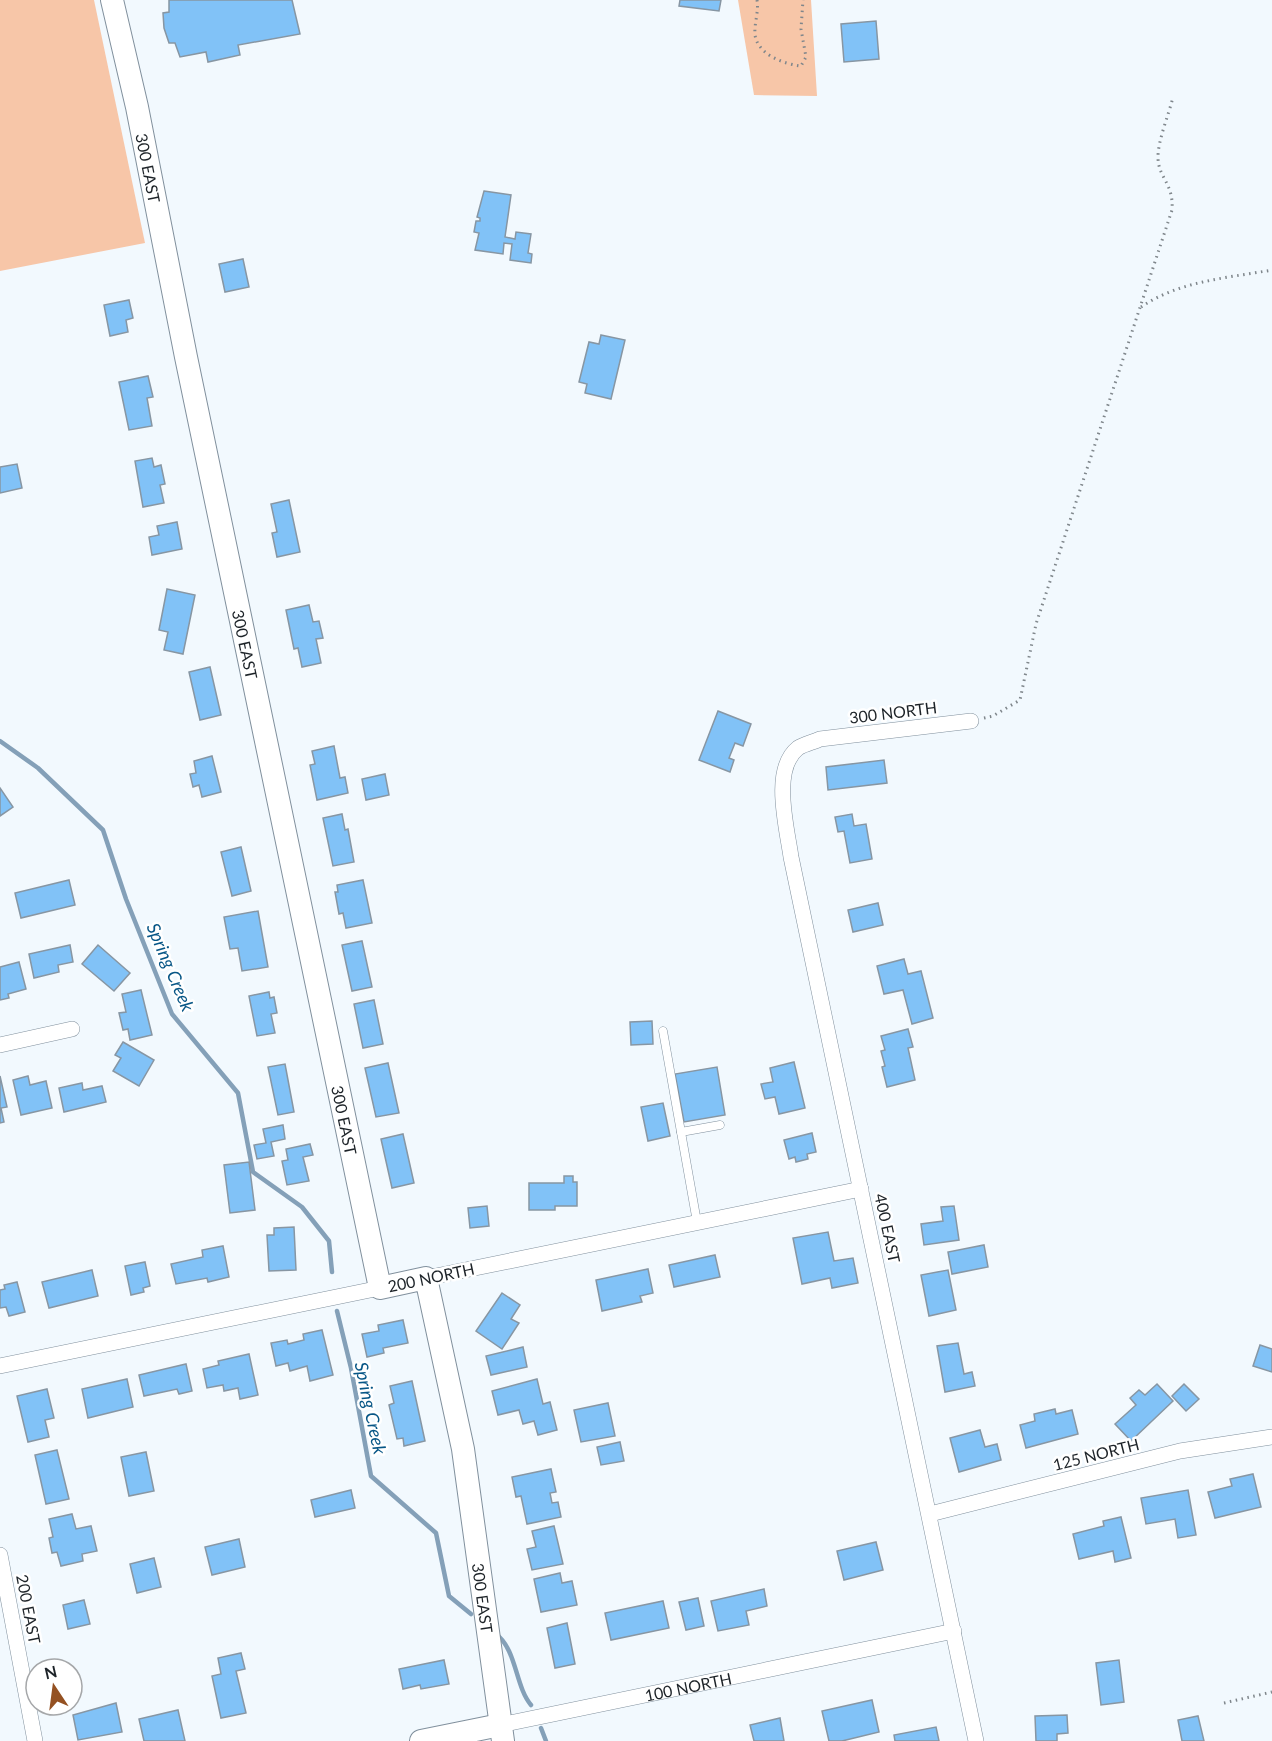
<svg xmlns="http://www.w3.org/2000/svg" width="1272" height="1741" font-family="Lato,sans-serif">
<rect width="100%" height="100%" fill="#f2f9fe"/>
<g fill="#f7c6a8">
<polygon points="0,0 94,0 145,243 0,271"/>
<polygon points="738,0 811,0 817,96 754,95"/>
</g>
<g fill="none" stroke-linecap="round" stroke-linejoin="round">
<g stroke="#84a0b8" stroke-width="4.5">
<polyline points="0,741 38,768 103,830 126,899 172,1014 238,1093 253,1172 302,1207 329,1241 332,1272"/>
<polyline points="337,1311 351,1368 371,1476 436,1533 449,1596 471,1614"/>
<path d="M 496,1634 C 517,1650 515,1686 531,1705"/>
<polyline points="541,1728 546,1741"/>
</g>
</g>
<g fill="#81c2f7" stroke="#8796a3" stroke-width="1.5">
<polygon points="169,0 292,0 300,34 238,45 240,55 208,62 206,52 180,57 175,43 169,43 164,28 163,13 169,12"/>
<polygon points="680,0 721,0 719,11 679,6"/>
<polygon points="876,21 879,59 844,62 841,24"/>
<polygon points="484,191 511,195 505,237 515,239 516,232 531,234 528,253 532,254 531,263 510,260 512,244 504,243 503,254 475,250 479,233 474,232 476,221 480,221 480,218 477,217"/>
<polygon points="243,259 249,287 225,292 219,264"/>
<polygon points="129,300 133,318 126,320 128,332 110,336 104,305"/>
<polygon points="601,335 625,340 611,399 585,393 587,384 579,382 589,342 599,344"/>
<polygon points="148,376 153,397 147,398 152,426 129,430 119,382"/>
<polygon points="152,458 154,467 161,465 165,484 160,485 164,503 143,507 135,461"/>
<polygon points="17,464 22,488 0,493 0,467"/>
<polygon points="289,500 300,552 277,557 272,533 277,532 271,504"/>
<polygon points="177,522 182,549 152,555 149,537 159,535 157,526"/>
<polygon points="167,589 195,595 183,654 164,650 168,632 159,630"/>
<polygon points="309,605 313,622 319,621 323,638 316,639 321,663 302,667 298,648 294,649 286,610"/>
<polygon points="210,667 221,715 200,720 189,672"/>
<polygon points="718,711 751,724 743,746 735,743 729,758 734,760 730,772 699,760"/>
<polygon points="334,746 340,778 345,777 348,793 317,800 310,765 315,764 312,751"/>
<polygon points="212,756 221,792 202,797 199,785 193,787 190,774 196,773 194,761"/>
<polygon points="884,760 887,783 828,790 826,767"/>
<polygon points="385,774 389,795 366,800 362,779"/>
<polygon points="0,788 13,807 0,816"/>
<polygon points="342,814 345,830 348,829 354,862 333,866 323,818"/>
<polygon points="852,814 854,826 866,824 872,859 850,863 844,831 838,832 835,817"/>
<polygon points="241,847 251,891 232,896 221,852"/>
<polygon points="69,880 75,905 21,918 15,893"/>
<polygon points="363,880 372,923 346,928 343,913 339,914 335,892 338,892 337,885"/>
<polygon points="878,903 883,925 853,932 848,910"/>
<polygon points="258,911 268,967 242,971 238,948 230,949 224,917"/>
<polygon points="362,941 372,987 352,991 342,945"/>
<polygon points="70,945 73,962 58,965 59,972 34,978 29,954"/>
<polygon points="98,945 130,973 114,991 82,964"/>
<polygon points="904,959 908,974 921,971 933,1018 912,1024 903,990 884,994 877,966"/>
<polygon points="19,962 26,989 8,994 9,998 0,1000 0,967"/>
<polygon points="141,990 152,1035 130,1040 128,1029 123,1030 119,1013 126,1012 122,994"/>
<polygon points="269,992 270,998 274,997 277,1013 271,1014 275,1033 257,1036 249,996"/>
<polygon points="374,1000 383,1044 363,1048 354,1004"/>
<polygon points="652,1021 653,1044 631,1045 630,1022"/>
<polygon points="908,1029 913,1047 908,1048 915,1080 887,1087 882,1067 885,1066 881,1051 885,1050 881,1036"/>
<polygon points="123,1042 154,1060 139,1086 113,1071 121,1058 115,1055"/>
<polygon points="794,1062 805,1108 779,1114 775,1097 765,1099 761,1084 773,1082 770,1068"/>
<polygon points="388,1063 399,1113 376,1117 365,1068"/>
<polygon points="285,1064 294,1112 278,1115 268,1067"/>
<polygon points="717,1067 725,1115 684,1122 675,1074"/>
<polygon points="0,1076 7,1107 1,1108 4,1122 0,1123"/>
<polygon points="28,1076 30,1085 46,1081 52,1108 21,1115 13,1080"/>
<polygon points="82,1083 83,1090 102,1086 106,1102 64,1112 59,1088"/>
<polygon points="663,1103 670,1136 648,1141 641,1107"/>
<polygon points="283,1125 285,1139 271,1142 274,1156 257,1159 254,1145 266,1143 263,1129"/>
<polygon points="812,1133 816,1152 807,1154 808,1159 796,1162 795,1157 789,1159 784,1140"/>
<polygon points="403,1134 414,1183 392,1188 381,1139"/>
<polygon points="310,1144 313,1155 303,1157 309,1181 287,1185 282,1161 288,1160 286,1149"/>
<polygon points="249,1162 255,1210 230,1213 224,1165"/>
<polygon points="564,1176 573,1176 573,1182 577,1182 577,1206 555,1206 555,1210 529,1210 529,1183 564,1183"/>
<polygon points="487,1206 489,1226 470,1228 468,1208"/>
<polygon points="954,1206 959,1240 924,1245 921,1224 943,1221 941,1207"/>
<polygon points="294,1227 296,1270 269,1271 267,1235 274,1235 274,1228"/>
<polygon points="828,1232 834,1261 853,1258 858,1283 832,1288 830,1278 802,1284 793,1238"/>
<polygon points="984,1245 988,1267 952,1274 948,1252"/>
<polygon points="223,1246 229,1277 208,1282 207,1278 176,1284 171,1264 203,1257 202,1250"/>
<polygon points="715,1255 720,1277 674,1287 669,1265"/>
<polygon points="145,1262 150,1286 143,1288 144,1292 131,1295 125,1266"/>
<polygon points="648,1269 653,1293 640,1296 642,1302 602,1311 596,1280"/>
<polygon points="92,1270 98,1296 49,1308 42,1282"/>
<polygon points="948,1270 956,1310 929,1316 921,1275"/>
<polygon points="17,1282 25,1312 9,1316 6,1307 0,1308 0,1290 5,1289 4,1285"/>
<polygon points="502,1293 520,1305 511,1319 519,1323 502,1349 476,1331"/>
<polygon points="403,1320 408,1343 383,1348 384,1353 367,1357 362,1334 379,1331 378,1325"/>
<polygon points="322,1330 333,1375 310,1381 307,1366 290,1371 288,1363 276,1366 271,1343 287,1340 288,1344 304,1340 303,1334"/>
<polygon points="958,1343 964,1374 972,1372 975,1386 945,1392 937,1346"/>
<polygon points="1260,1345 1272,1349 1272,1372 1253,1366"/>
<polygon points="523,1347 527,1367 491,1375 486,1356"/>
<polygon points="249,1354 258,1395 240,1399 238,1388 224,1391 223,1385 207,1388 203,1369 219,1365 218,1361"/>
<polygon points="186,1364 192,1391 179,1394 177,1389 144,1396 139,1375"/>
<polygon points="127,1379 133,1407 88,1418 82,1389"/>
<polygon points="537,1379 543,1404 550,1402 557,1430 538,1435 534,1421 523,1424 519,1410 498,1415 492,1391"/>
<polygon points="412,1381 425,1441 404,1446 403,1438 397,1439 389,1405 394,1403 390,1386"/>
<polygon points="1157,1384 1173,1401 1131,1441 1115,1424 1136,1405 1130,1398 1139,1390 1145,1395"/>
<polygon points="1184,1384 1199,1399 1186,1411 1172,1396"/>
<polygon points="47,1389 54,1418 45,1420 49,1437 28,1442 17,1396"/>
<polygon points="608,1403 615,1436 581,1442 574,1410"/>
<polygon points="1055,1409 1056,1414 1072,1410 1078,1434 1026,1448 1020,1425 1035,1421 1034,1414"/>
<polygon points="980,1430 985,1447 997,1444 1001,1460 959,1472 950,1438"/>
<polygon points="620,1442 624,1461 601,1465 597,1447"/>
<polygon points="57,1450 69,1499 46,1504 35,1455"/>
<polygon points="146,1452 154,1491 129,1496 121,1457"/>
<polygon points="551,1469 556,1492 550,1493 552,1503 558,1502 561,1517 527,1524 521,1496 516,1497 512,1477"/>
<polygon points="1253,1474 1261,1507 1215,1518 1208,1492 1232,1486 1230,1479"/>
<polygon points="351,1490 355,1508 315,1517 311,1500"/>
<polygon points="1188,1490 1196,1535 1178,1538 1175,1519 1146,1524 1141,1498"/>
<polygon points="72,1514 76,1529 91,1526 97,1551 82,1554 83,1561 61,1566 57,1552 52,1553 49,1538 53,1537 49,1519"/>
<polygon points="1121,1517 1131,1558 1115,1562 1113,1551 1079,1559 1073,1534 1104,1526 1103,1521"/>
<polygon points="554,1526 563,1564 532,1570 527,1549 536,1547 532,1531"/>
<polygon points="239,1539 245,1567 212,1575 205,1547"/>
<polygon points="876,1542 883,1570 844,1580 837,1551"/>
<polygon points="154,1558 161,1587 137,1593 130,1564"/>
<polygon points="560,1573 562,1583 572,1581 577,1605 541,1612 534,1579"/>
<polygon points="764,1589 767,1606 746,1611 749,1625 718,1631 711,1601"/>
<polygon points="698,1598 704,1626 686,1630 679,1602"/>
<polygon points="84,1600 90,1624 68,1629 63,1605"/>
<polygon points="663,1601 669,1628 611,1640 605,1613"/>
<polygon points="567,1623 575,1664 555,1668 547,1628"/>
<polygon points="241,1653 245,1669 236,1671 246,1713 221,1718 212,1676 221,1674 218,1658"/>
<polygon points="444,1660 449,1684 421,1689 420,1685 403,1689 399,1669"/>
<polygon points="1119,1660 1124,1702 1101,1705 1096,1663"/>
<polygon points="872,1700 879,1732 842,1741 829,1741 822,1711"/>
<polygon points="116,1703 122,1732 78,1740 73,1715"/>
<polygon points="178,1710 185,1741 144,1741 139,1719"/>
<polygon points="1067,1715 1068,1733 1057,1734 1057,1741 1036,1741 1035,1716"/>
<polygon points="1198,1716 1204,1741 1182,1741 1178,1720"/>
<polygon points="780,1718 784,1741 754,1741 750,1725"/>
<polygon points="936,1727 939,1741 895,1741 894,1735"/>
</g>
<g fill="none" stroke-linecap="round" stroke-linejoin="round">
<g stroke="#81909d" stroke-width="9">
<g id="lane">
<polyline points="663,1031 697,1222"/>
<polyline points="681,1132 720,1125"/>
</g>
</g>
<g stroke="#81909d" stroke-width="16">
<g id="street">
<path d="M 971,721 L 820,739 C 814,742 804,744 798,748 C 771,769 787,828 791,857 L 976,1741"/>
<polyline points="0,1045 72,1029"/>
<polyline points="426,1278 861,1189"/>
<polyline points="0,1366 380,1288"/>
<polyline points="930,1514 1180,1451 1272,1437"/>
<polyline points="0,1555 35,1741"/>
<path id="s1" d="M 500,1725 L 954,1631"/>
</g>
</g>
<g stroke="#81909d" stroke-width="24">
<g id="secondary">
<path id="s2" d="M 112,0 L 137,107 L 186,357 L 380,1288 L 426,1278 L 463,1449 L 503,1741"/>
<polyline points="421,1741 500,1725"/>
</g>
</g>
<g stroke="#7f868b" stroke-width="3" stroke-dasharray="1.5 4.5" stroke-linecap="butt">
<path d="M 757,0 C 759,12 754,23 755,35 C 758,55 784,64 801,66 L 806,57 L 801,29 L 803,0"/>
<path d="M 1141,307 C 1179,281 1227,278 1272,270"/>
<path d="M 984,718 L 993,716 L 1020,700 L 1036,624 L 1172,210 C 1174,183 1158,178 1158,157 C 1158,140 1169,114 1173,97"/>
<polyline points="1224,1703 1272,1692"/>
</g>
<use href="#lane" stroke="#fff" stroke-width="8"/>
<use href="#street" stroke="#fff" stroke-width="15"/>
<use href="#secondary" stroke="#fff" stroke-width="22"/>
</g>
<g text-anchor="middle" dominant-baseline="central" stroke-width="5" stroke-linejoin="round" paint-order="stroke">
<g font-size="16" fill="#1d2328" stroke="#fff">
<text stroke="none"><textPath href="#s2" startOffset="172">300 EAST</textPath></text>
<text stroke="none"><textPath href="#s2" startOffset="658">300 EAST</textPath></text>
<text transform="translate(893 712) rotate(-7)">300 NORTH</text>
<text stroke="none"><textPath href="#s2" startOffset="1144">300 EAST</textPath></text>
<text transform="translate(888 1228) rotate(78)">400 EAST</text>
<text transform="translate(431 1277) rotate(-12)">200 NORTH</text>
<text transform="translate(1096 1454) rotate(-14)">125 NORTH</text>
<text stroke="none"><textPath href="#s2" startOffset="1688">300 EAST</textPath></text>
<text transform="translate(29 1609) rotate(79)">200 EAST</text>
<text stroke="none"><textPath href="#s1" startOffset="192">100 NORTH</textPath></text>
</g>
<g font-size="18" font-style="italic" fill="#075686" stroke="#fff">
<text transform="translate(171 967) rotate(67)">Spring Creek</text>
<text transform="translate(371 1408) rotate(78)">Spring Creek</text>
</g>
</g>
<g transform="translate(54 1687) rotate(347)"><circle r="28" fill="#ffffff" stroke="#a5a7a9" stroke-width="1.5"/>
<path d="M0-4.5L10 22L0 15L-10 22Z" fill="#945122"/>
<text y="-9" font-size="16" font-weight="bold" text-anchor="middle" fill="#1d2328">N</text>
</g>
</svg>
